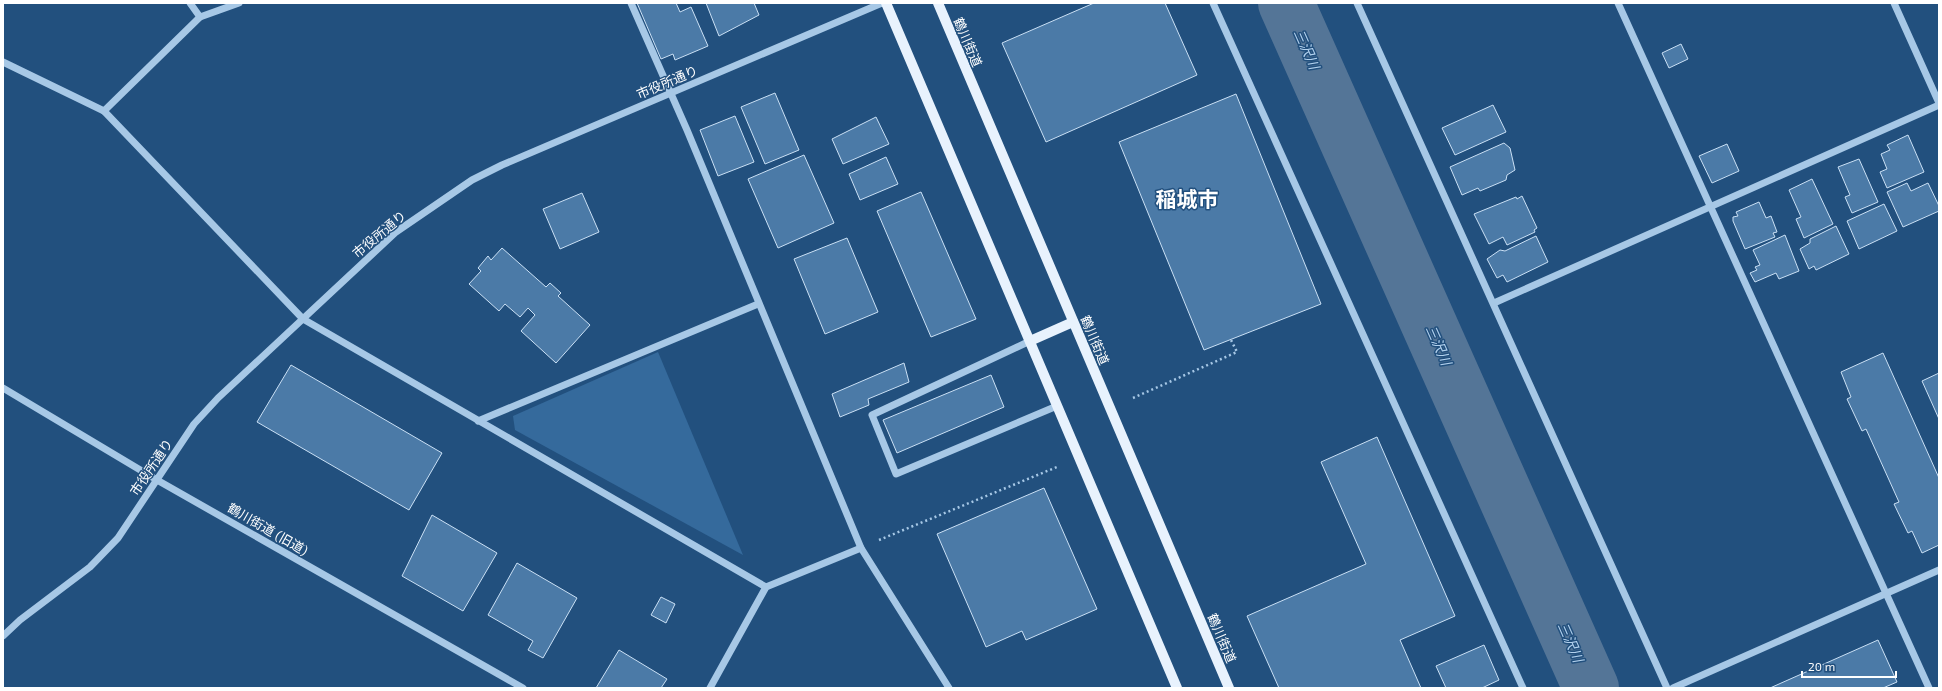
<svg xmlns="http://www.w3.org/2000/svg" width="1942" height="691" font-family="'Exo 2','Noto Sans JP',sans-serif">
<rect width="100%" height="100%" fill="#22507e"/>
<polygon fill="#356a9c" points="658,352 743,555 515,430 513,416"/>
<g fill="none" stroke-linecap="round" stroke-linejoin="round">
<polyline stroke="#547597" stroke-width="56" points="1286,3 1591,688"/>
</g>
<g fill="#4b7aa7" stroke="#cae0f5">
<polygon points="637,3 676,3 680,12 691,7 708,46 675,60 673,54 661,59"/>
<polygon points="706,3 754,3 759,15 719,36"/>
<polygon points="1094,3 1165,3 1197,75 1046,142 1002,43"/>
<polygon points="1681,44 1688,59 1669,68 1662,53"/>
<polygon points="775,93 799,150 765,164 741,107"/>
<polygon points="1236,94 1321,304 1204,350 1119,142"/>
<polygon points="1493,105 1506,132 1455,155 1442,128"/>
<polygon points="735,116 754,162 718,176 700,130"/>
<polygon points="876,117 889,144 843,164 832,139"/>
<polygon points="1908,135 1924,172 1887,188 1880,172 1887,169 1881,154 1890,150 1887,145"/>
<polygon points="1504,143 1510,148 1515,170 1507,175 1506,180 1480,191 1478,188 1462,195 1450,167"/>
<polygon points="1727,144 1739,171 1712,183 1699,156"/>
<polygon points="804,155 834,223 778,248 748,179"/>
<polygon points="886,157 898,184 860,200 849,174"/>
<polygon points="1859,159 1878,202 1852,213 1845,197 1850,195 1838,167"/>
<polygon points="1812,179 1833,224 1804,238 1796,219 1801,217 1789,190"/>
<polygon points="1907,183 1911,191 1928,183 1939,206 1939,211 1903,227 1887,192"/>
<polygon points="921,192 976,319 931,337 877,211"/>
<polygon points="582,193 599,232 560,249 543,209"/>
<polygon points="1522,196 1537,228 1534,230 1535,232 1507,245 1503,237 1489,244 1474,214 1516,197 1517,199"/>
<polygon points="1759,202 1766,218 1771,216 1777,232 1773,233 1775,237 1745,249 1733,221 1733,217 1738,216 1736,212"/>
<polygon points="1884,204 1897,231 1859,249 1847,221"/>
<polygon points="1836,226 1849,254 1816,270 1814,266 1809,269 1800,249 1810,243 1810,239"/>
<polygon points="1785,235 1799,271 1779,279 1776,273 1755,282 1750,273 1757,270 1755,267 1760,265 1753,250"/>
<polygon points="1536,236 1548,262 1507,282 1503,275 1497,278 1487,259 1500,250 1505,251"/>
<polygon points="847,238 878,312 825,334 794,259"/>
<polygon points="502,248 546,287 550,283 561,293 558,296 590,325 556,363 521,331 535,315 528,308 520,317 505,304 499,311 469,284 481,271 478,268 488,256 491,260"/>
<polygon points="1883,353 1939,478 1939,545 1922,553 1912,531 1908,533 1894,504 1899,502 1866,429 1862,431 1847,399 1851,397 1841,372"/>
<polygon points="904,363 909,382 868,399 869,405 840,417 832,394"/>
<polygon points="291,365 442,453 409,510 257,422"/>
<polygon points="1939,373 1939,419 1922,381"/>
<polygon points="991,375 1004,407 897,453 883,420"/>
<polygon points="1377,437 1455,616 1400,640 1421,688 1279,688 1247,616 1366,564 1321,462"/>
<polygon points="1044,488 1097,609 1026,640 1022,631 986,647 937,534"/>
<polygon points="432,515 497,553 463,611 402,576"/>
<polygon points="517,563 577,598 543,658 528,650 533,641 488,615"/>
<polygon points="661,597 675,604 666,623 651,615"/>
<polygon points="1878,640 1897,682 1883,688 1770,688"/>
<polygon points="1484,645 1499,680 1482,688 1446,688 1436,666"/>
<polygon points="619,650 667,679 661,688 596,688"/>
</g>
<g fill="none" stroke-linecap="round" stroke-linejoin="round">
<g stroke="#a7c8e6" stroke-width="2.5" stroke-dasharray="2 3" stroke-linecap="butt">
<polyline points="1133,398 1237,352 1231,340"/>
<polyline points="879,540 1057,467"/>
</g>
<g stroke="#a7c8e6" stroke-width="7">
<polyline points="190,3 200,17"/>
<polyline points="631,3 687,130 861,548 949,688"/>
<polyline points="1213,3 1523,688"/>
<polyline points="1357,3 1667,688"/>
<polyline points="1618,3 1929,688"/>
<polyline points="1894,3 1939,103"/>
<polyline points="3,62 104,111 303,319 766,587"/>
<polyline points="104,111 200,17 239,3"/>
<polyline points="1494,303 1939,105"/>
<polyline points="1030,341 872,415 896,474 1057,406"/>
<polyline points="3,388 157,480 523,688"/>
<polyline points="478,421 758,304"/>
<polyline points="3,636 20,620 90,567 118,538 194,424 218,398 396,232 472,180 502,165 882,3"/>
<polyline points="710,688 766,587 861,548"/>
<polyline points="1673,688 1939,570"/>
</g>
<g stroke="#e8f2fd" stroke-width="10">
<polyline points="886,3 1177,688"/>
<polyline points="938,3 1229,688"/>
<polyline points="1030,341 1073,322"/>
</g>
</g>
<g text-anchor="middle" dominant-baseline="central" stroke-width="3" stroke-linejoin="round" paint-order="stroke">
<g font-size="13" fill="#fff" stroke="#22507e">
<text transform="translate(968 42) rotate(67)">鶴川街道</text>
<text transform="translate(667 82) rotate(-23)">市役所通り</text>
<text transform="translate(379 234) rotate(-40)">市役所通り</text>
<text transform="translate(1095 340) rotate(67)">鶴川街道</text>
<text transform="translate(151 467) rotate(-56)">市役所通り</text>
<text transform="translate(268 529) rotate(30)">鶴川街道 (旧道)</text>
<text transform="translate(1222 638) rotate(67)">鶴川街道</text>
</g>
<g font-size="14" font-style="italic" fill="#b2d1ee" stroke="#22507e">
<text transform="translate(1307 49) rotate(66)">三沢川</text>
<text transform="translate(1439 345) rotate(66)">三沢川</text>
<text transform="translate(1571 642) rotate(66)">三沢川</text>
</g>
<g font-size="21" font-weight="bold" fill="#fff" stroke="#22507e">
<text x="1187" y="198">稲城市</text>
</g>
</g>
<rect width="1942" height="691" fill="none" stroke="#ffffff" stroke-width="8"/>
<path d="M1802 671v6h94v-6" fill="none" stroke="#ffffff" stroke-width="2"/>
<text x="1808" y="671" font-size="12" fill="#ffffff" stroke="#22507e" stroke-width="3" paint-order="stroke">20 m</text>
</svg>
